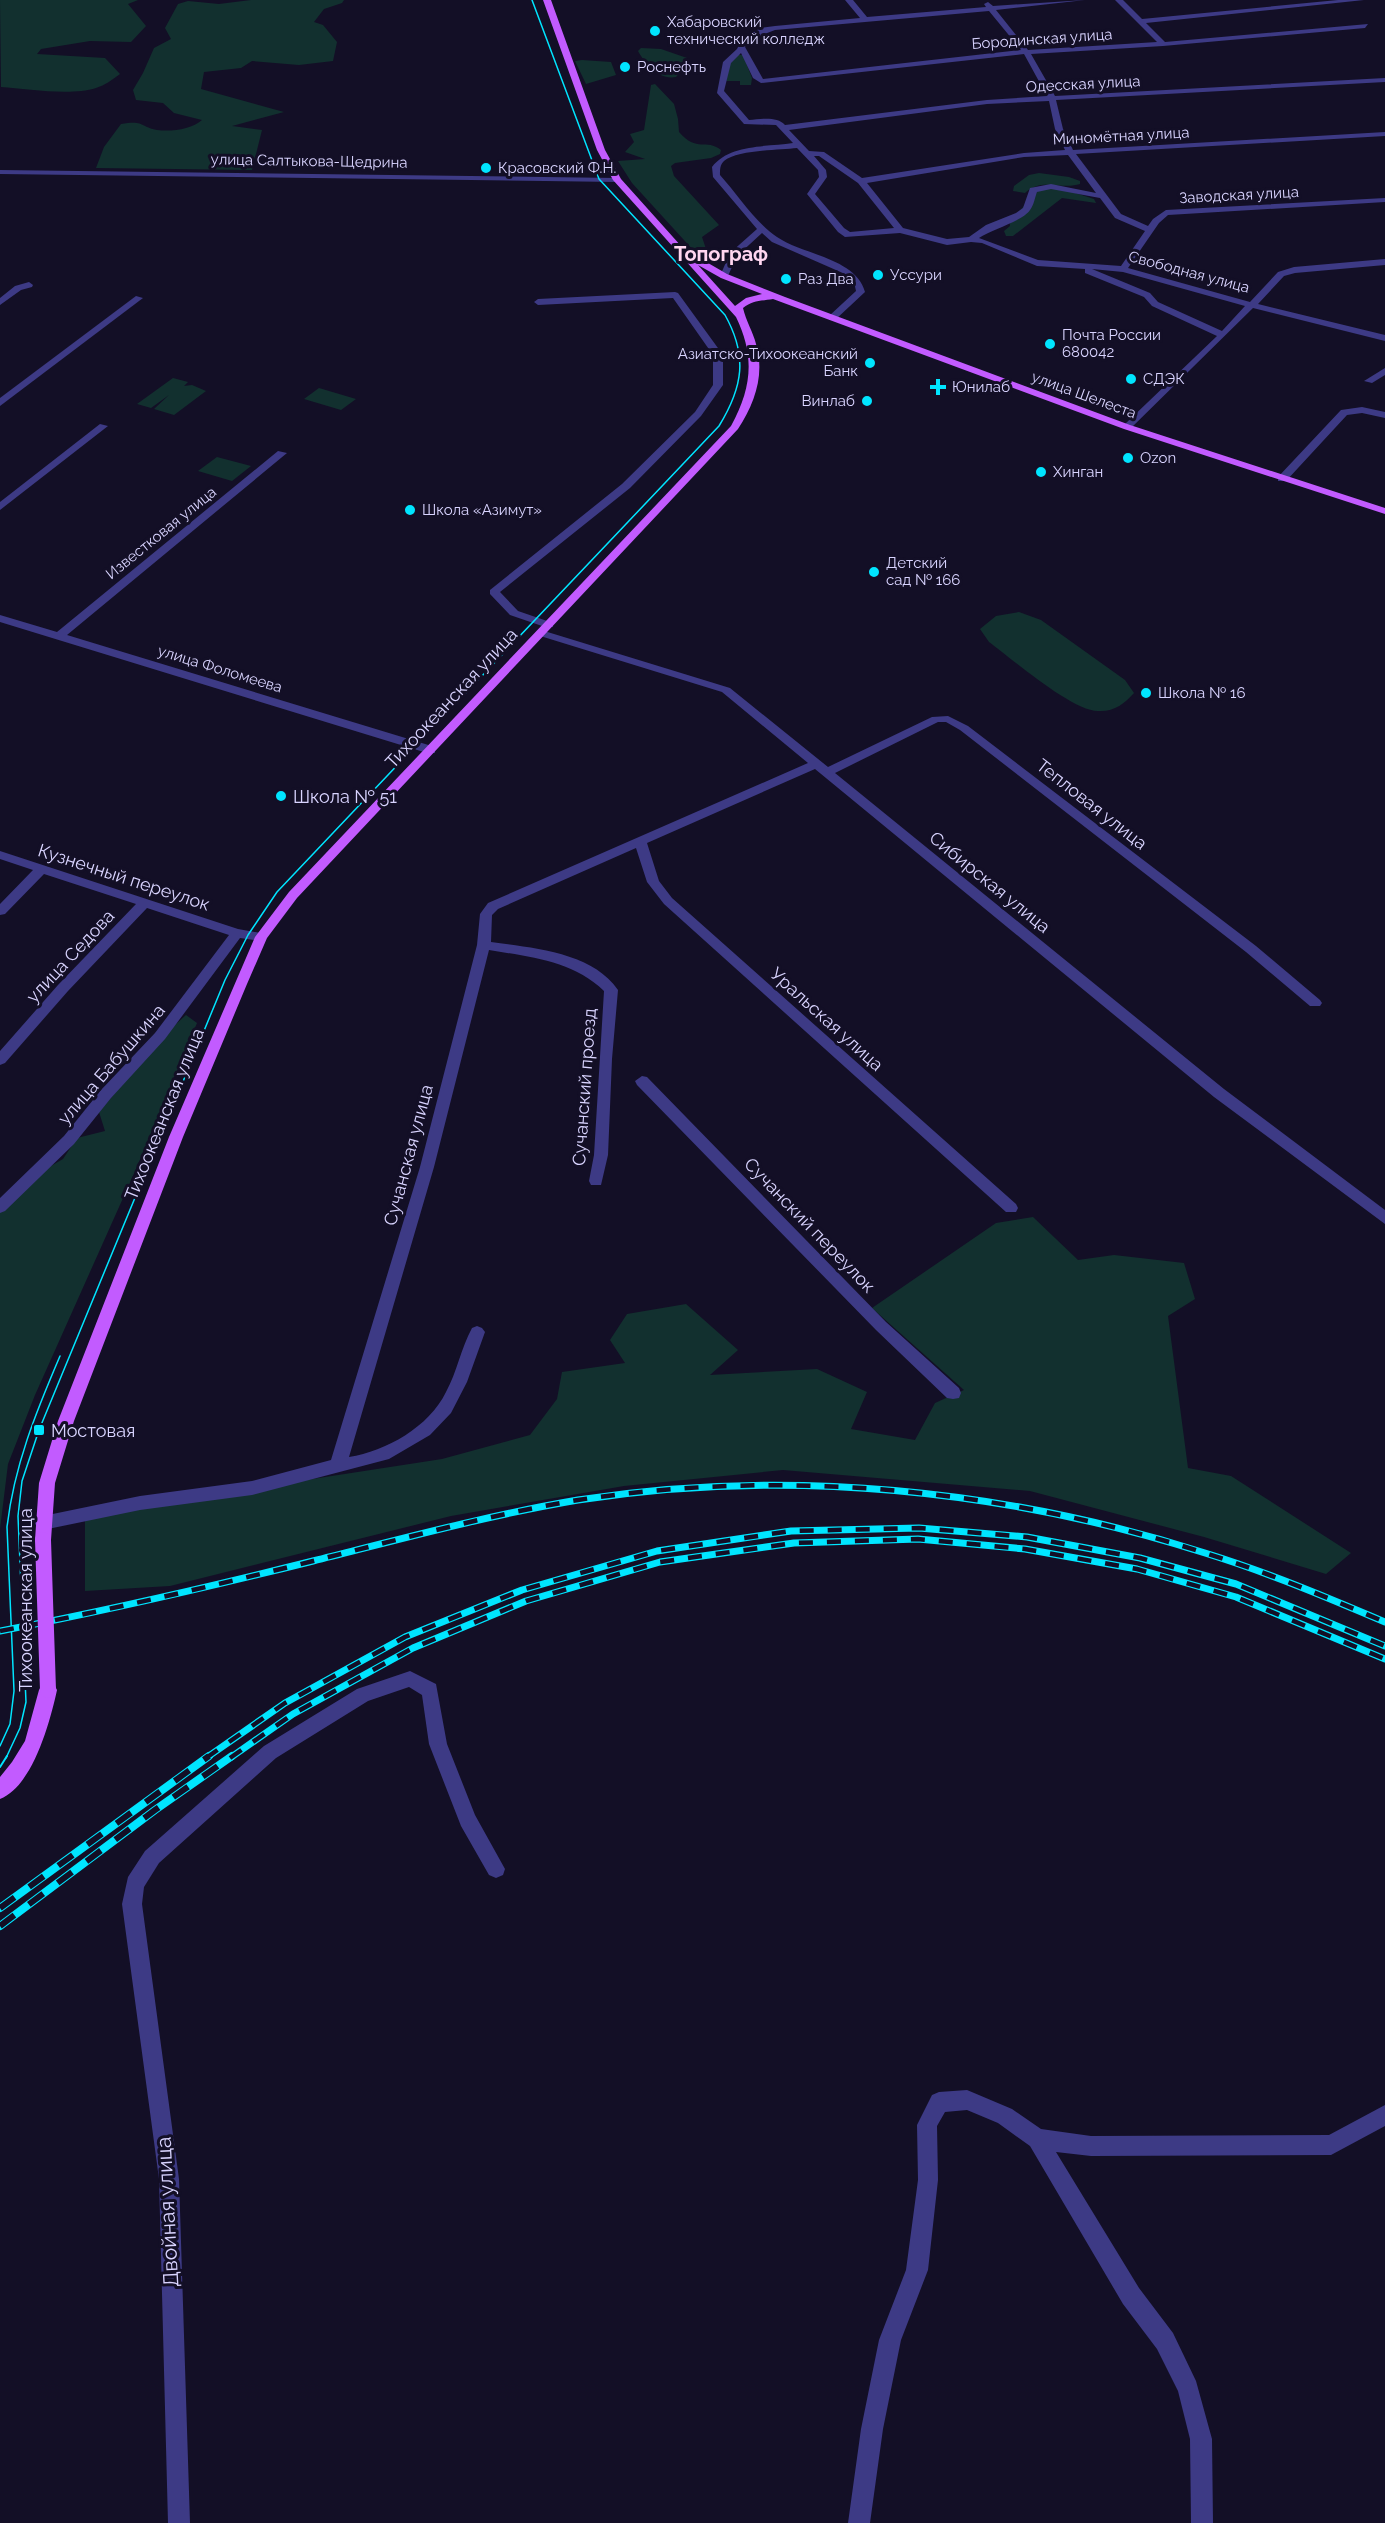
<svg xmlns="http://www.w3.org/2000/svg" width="1385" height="2523" font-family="Raleway,sans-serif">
<rect width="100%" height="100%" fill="#130f26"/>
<g fill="#12302f">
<path d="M 0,0 L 138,0 L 128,4 L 146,26 L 131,42 L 90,41 L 41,49 L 37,54 L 105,58 L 120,74 C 112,80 105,85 96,88 C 71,96 27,89 1,87 Z"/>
<path d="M 251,0 L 344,0 L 342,3 L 324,9 L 314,22 L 323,25 L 337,42 L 333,61 L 299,65 L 252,61 L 241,68 L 204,72 L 201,89 L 284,112 L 232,126 L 262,130 L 252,170 L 96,168 L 104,147 L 121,124 C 145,120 140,127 157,130 C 172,132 192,129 202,120 L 174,113 L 163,103 L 136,100 L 133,90 L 143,73 L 154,48 L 171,39 L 165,28 L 178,4 L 188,1 L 219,4 Z"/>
<path d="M 641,48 L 661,49 L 687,58 L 688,63 L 676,77 C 658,80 646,65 638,51 Z"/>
<polygon points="738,55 743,55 752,78 751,85 740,85 740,81 726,81 730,62"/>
<polygon points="582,60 611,62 616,75 586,84 575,61"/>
<path d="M 655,84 L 674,104 L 678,119 L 679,132 C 697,153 706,138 721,150 L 720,154 L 711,158 L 675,163 L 671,166 L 674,176 L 719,225 L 702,237 L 706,249 L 702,253 L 694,251 L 632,183 L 618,161 L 645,159 L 625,152 L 634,142 L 630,134 L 644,130 L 651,85 Z"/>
<path d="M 1039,173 L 1069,177 L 1080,181 L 1080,184 C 1061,190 1041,177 1025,193 L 1013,191 L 1014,186 L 1029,175 Z"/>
<polygon points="1040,189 1063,189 1094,199 1096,203 1062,198 1013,236 1006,236 1004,231 1010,226 1010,221"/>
<polygon points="173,378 188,382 184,386 192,385 206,391 174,415 154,409 169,395 151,408 137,404"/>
<polygon points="319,388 356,399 341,410 304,399"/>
<polygon points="217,457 251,466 232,481 198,471"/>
<path d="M 1019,612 L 1041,620 L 1125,680 L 1134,693 C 1124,704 1114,712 1098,711 C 1072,711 1012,659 989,642 L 980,629 L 996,616 Z"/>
<polygon points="186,1015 197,1023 136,1169 35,1395 8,1464 0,1529 0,1211 44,1170 63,1159 77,1138 105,1131 99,1112 165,1034"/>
<polygon points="1033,1217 1078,1260 1114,1255 1184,1263 1195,1299 1168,1316 1188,1468 1231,1476 1351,1553 1326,1574 1204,1537 1030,1491 783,1470 624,1486 451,1516 170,1586 85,1591 85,1514 442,1459 530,1435 557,1399 562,1372 625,1363 610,1340 627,1314 686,1304 738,1350 710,1375 817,1369 867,1392 851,1429 915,1440 935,1403 964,1390 872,1308 996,1223"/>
</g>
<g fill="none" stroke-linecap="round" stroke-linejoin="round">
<g fill="#3d3a85" fill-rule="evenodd">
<path d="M 845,0 L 853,0 L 867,17 L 986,7 L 984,4 L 988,2 L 993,6 L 1085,0 L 996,10 L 1028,50 L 1157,42 L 1115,0 L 1123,0 L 1142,19 L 1338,0 L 1364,0 L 1146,23 L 1165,42 L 1368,24 L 1365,28 L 1163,46 L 1031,54 L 1055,96 L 1385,78 L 1385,82 L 1056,100 L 1063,129 L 1073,150 L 1385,132 L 1385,136 L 1076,154 L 1121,214 L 1148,226 L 1153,219 L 1166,210 L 1385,198 L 1385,202 L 1168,215 L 1159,223 L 1128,268 L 1250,302 L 1278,272 L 1294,267 L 1385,259 L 1385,265 L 1295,273 L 1284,276 L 1258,304 L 1385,335 L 1385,341 L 1253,308 L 1130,429 L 1124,429 L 1124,425 L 1217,336 L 1152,306 L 1144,297 L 1085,273 L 1085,269 L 1037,266 L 982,243 L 971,242 L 947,245 L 900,233 L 845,237 L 838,232 L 807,194 L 819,177 L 818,170 L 797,148 C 779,150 737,150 724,161 C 720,165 720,169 720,175 C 738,195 755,222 777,237 C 803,255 856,258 865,292 L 835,320 L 829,320 L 829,316 L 856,291 L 854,282 L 845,274 L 772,242 L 762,233 L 737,256 L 727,278 L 721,278 L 720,276 L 730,253 L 757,229 L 713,177 L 712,167 C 729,144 767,147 793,143 L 776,125 L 744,124 L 717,93 L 723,62 L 737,49 L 743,37 L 761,28 L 775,26 L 860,18 ZM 989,11 L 1021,50 L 763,79 L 745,47 L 749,40 L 775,30 ZM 741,53 L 753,78 L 761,83 L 1024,54 L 1047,96 L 987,100 L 785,125 C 777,116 761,119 749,120 L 724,91 L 731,63 ZM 1049,101 L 1055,129 L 1065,150 L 1024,153 L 862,178 L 824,152 L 809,151 L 789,130 L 987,104 ZM 1068,155 L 1096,193 L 1051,184 L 1030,188 L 1023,208 L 1016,213 L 986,225 L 969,237 L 947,239 L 903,228 L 867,183 L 1024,157 ZM 814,156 L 819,156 L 858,183 L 894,228 L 850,232 L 844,228 L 815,194 L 827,177 L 826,170 ZM 1051,189 L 1100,198 L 1115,218 L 1145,231 L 1121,266 L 1038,260 L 979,238 C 992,229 1023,221 1030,210 C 1034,205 1035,197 1037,192 ZM 1092,269 L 1123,272 L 1245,306 L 1222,331 L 1158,302 L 1150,293 Z"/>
<polygon points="0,170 617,178 621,180 617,182 0,174"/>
<polygon points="29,282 33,285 32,287 21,290 0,305 0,298 15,286"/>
<polygon points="675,292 678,293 723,355 723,385 701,416 630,488 500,592 518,611 553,623 553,627 545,627 510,615 490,594 490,590 622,484 695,412 713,385 713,355 673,298 538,305 534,302 538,299"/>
<polygon points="136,296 143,298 0,406 0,398"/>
<polygon points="1385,368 1385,375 1372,383 1364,381"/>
<polygon points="1362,407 1385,412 1385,418 1362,413 1347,415 1286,481 1278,481 1278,477 1341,410"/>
<polygon points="100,424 108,426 0,510 0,502"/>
<polygon points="278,451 287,453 67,635 435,747 435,753 427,753 0,622 0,615 57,632"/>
<path d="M 541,630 L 730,688 L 828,767 L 932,717 L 948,716 L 968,726 L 1256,946 L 1320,1000 L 1322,1003 L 1320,1006 L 1310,1006 L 1246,952 L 960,730 L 946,722 L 938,722 L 835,773 L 1224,1089 L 1385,1210 L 1385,1224 L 1214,1097 L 815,769 L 647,843 L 659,881 L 672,898 L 1016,1204 L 1018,1208 L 1016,1212 L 1006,1212 L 664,904 L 647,882 L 636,848 L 498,909 L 492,915 L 491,942 C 532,948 592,952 618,990 L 612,1059 L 608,1155 L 601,1185 L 591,1185 L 589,1181 L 594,1155 L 604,991 C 573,961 531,957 489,950 L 434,1167 L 349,1457 C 386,1451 429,1427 446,1392 C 457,1372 461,1348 472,1328 L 477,1326 L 482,1328 L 485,1332 L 467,1382 L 451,1413 L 430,1435 L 389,1459 L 252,1495 L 140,1510 L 43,1530 L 37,1528 L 35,1523 L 37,1518 L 43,1516 L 140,1496 L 252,1481 L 331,1460 L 420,1167 L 477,945 L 480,914 L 488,903 L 808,763 L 722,692 L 537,635 L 535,633 Z"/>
<polygon points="0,851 238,929 266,934 267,937 261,941 240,938 165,1039 111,1098 74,1144 5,1211 0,1213 0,1198 64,1136 101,1090 155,1033 229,935 147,908 68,991 5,1063 0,1065 0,1051 58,985 136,904 44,874 5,914 0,915 0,904 33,870 0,859"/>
<polygon points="642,1076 647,1077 886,1322 959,1388 961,1393 959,1398 953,1399 947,1398 876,1330 637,1085 635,1081"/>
<polygon points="410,1671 436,1684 447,1744 475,1815 505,1869 503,1875 496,1878 489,1875 461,1826 429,1744 422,1695 409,1687 368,1701 276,1758 159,1863 144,1887 142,1904 179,2179 190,2523 168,2523 159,2179 122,1904 128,1877 145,1851 264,1746 357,1689"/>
<polygon points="967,2090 1012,2109 1041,2129 1091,2136 1329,2135 1385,2105 1385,2126 1331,2155 1091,2156 1056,2152 1139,2288 1173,2333 1196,2381 1212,2439 1213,2523 1191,2523 1190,2439 1178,2391 1157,2349 1123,2304 1030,2146 998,2123 967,2110 945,2112 937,2126 938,2180 928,2270 901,2340 883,2429 870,2523 848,2523 861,2429 879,2340 906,2270 918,2180 917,2125 932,2095 939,2092"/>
</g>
<g fill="#c25bff" fill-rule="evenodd">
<path d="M 543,0 L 551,0 L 605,150 L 621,179 L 690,256 L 696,256 L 727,274 L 785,297 L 1130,425 L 1385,508 L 1385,514 L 1124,429 L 773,299 C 761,301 753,300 743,308 C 746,321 753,332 756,344 C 765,374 755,403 738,429 L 297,898 L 267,938 L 247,984 L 183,1137 L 74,1421 L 55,1483 L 51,1540 L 49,1545 L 43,1547 L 37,1545 L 35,1540 L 39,1483 L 58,1421 L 169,1137 L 255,937 L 289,892 L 731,426 C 752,388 755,356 736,317 L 613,180 L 597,150 ZM 698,265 L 721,278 L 762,294 L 746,298 L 735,306 Z"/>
<path d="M 48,1682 L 54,1684 L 57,1690 C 50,1722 33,1786 0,1799 L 0,1777 L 12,1762 L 25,1741 L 39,1690 L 42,1684 Z"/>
</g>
<g stroke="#00e5ff" stroke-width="1.5">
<path d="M 0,1746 L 10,1724 L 14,1691 L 7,1527 C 14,1466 36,1412 60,1356"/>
<path d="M 6,1758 L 20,1728 L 26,1702 L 18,1516 L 22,1481 L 39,1430 L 225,980 L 248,935 L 277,892 L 719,426 C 743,387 748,356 725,315 L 599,179 L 532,0"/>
</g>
<polyline stroke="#00e5ff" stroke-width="2" points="0,1767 7,1756"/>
<g stroke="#00e5ff" stroke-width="7">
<g id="rail-far1">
<path d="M 0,1631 C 105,1611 209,1587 313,1561 C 401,1539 489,1515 578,1500 C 786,1468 1005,1489 1205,1553 C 1267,1572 1326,1597 1385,1622"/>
<polyline points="206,1758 285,1703 405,1637 522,1590 657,1551 791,1531 919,1528 1027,1537 1140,1558 1236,1584 1385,1646"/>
<polyline points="230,1758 293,1714 413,1648 526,1601 660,1562 794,1543 918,1539 1025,1549 1137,1569 1236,1597 1385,1659"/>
</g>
</g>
<g stroke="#00e5ff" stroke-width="8">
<g id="rail">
<polyline points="0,1908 209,1756"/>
<polyline points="0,1926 155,1810 232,1756"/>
</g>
</g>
<use href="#rail-far1" stroke="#130f26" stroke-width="4.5" stroke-dasharray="14" stroke-linecap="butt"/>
<use href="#rail" stroke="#130f26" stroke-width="6" stroke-dasharray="18" stroke-linecap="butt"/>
<polyline stroke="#c25bff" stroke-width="16" points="43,1540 48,1690"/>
</g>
<g fill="#00e5ff" stroke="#130f26" stroke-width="2">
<circle cx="655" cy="31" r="6"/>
<circle cx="625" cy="67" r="6"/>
<circle cx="486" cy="168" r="6"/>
<circle cx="878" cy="275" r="6"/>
<circle cx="786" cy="279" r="6"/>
<circle cx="1050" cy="344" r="6"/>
<circle cx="870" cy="363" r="6"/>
<circle cx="1131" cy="379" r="6"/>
<path d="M935 378h6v6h6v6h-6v6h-6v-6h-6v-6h6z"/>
<circle cx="867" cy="401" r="6"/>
<circle cx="1128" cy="458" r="6"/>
<circle cx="1041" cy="472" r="6"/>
<circle cx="410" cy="510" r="6"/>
<circle cx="874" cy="572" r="6"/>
<circle cx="1146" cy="693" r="6"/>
<circle cx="281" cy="796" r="6"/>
<rect x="33" y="1424" width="12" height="12" rx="3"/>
</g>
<g text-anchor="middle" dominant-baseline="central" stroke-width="6" stroke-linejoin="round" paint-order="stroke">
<g font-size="15" fill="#d9d4ff" stroke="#130f26" text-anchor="start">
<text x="667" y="22">Хабаровский<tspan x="667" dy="17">технический колледж</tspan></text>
<text x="637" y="67">Роснефть</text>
<text x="498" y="168">Красовский Ф.Н.</text>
<text x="890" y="275">Уссури</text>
<text x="798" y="279">Раз Два</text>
<text x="1062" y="335">Почта России<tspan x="1062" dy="17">680042</tspan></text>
<text x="858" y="354" text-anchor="end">Азиатско-Тихоокеанский<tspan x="858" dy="17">Банк</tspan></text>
<text x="1143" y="379">СДЭК</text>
<text x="952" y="387">Юнилаб</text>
<text x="855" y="401" text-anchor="end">Винлаб</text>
<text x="1140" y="458">Ozon</text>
<text x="1053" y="472">Хинган</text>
<text x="422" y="510">Школа «Азимут»</text>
<text x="886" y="563">Детский<tspan x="886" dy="17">сад № 166</tspan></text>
<text x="1158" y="693">Школа № 16</text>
</g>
<g font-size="15" fill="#d9d4ff" stroke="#130f26">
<text transform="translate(1042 39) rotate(-4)">Бородинская улица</text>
<text transform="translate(1083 84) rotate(-3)">Одесская улица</text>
<text transform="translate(1121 136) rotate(-3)">Миномётная улица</text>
<text transform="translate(309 161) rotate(1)">улица Салтыкова-Щедрина</text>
<text transform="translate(1239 195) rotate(-3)">Заводская улица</text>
<text transform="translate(1189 272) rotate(15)">Свободная улица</text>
<text transform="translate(1084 395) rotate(20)">улица Шелеста</text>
<text transform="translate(161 533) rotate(-39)">Известковая улица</text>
<text transform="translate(220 669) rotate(17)">улица Фоломеева</text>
</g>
<g font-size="18" fill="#d9d4ff" stroke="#130f26">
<text transform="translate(451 698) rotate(-47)">Тихоокеанская улица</text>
<text transform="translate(1092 804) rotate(38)">Тепловая улица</text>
<text transform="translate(124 877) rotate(18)">Кузнечный переулок</text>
<text transform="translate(990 882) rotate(39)">Сибирская улица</text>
<text transform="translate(70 956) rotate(-47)">улица Седова</text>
<text transform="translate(827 1019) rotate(42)">Уральская улица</text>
<text transform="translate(111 1064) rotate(-49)">улица Бабушкина</text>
<text transform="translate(584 1087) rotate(-86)">Сучанский проезд</text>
<text transform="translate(164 1114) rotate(-68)">Тихоокеанская улица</text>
<text transform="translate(408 1155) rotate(-75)">Сучанская улица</text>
<text transform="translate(810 1225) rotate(46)">Сучанский переулок</text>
<text transform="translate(25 1600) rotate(-90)">Тихоокеанская улица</text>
</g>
<g font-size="18" fill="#d9d4ff" stroke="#130f26" text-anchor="start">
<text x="293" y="796">Школа № 51</text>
<text x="51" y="1430">Мостовая</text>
</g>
<g font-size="20" font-weight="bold" fill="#ffd6f0" stroke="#130f26">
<text x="721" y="254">Топограф</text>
</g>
<g font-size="21" fill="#d9d4ff" stroke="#130f26">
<text transform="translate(167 2212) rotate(-93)">Двойная улица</text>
</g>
</g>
</svg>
